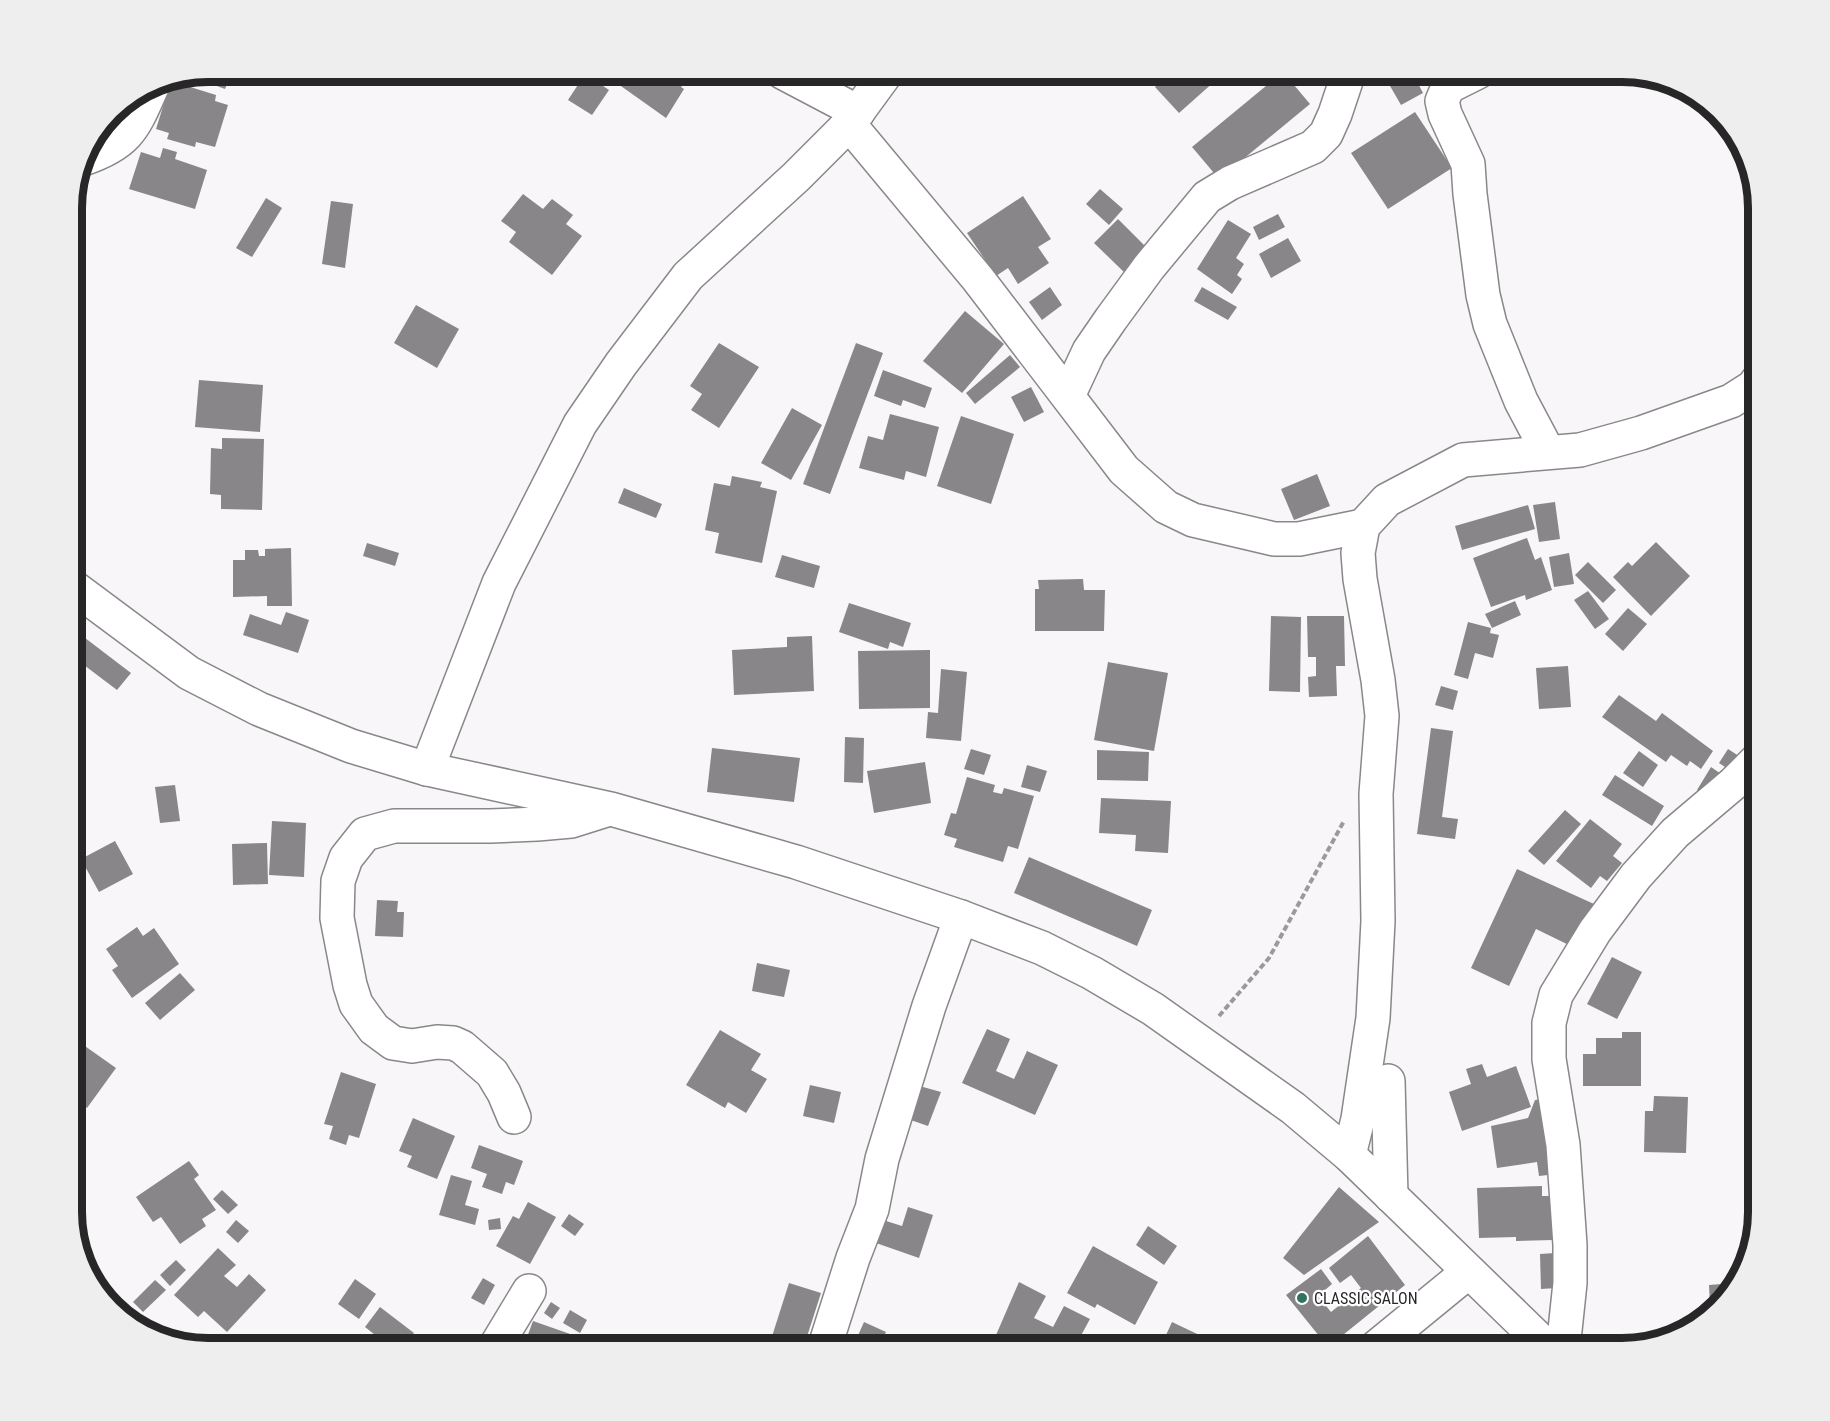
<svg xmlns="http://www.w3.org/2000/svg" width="1830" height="1421" font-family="'Roboto Condensed',sans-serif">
<rect width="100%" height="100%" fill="#f9f6f9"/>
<g fill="#888688">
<polygon points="208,72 232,72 225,89 190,76"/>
<polygon points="616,72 690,72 681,87 684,89 666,118 611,79"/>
<polygon points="829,72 877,72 870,85 858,79 856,85"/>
<polygon points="1115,72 1137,72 1125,83"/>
<polygon points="1171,72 1207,72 1215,81 1179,113 1155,87"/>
<polygon points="1283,72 1310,104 1219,179 1192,147"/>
<polygon points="1290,72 1314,72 1304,84"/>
<polygon points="1382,72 1412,72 1423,93 1401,105"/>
<polygon points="585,74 609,90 592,115 568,100"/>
<polygon points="171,81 216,95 215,101 228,105 215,147 196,142 195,147 167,139 169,133 156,129"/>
<polygon points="1415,112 1452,168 1388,209 1351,153"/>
<polygon points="163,148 177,152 175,159 207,170 195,209 129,189 141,152 160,158"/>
<polygon points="1100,189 1123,209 1109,225 1086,204"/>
<polygon points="523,194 543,209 552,199 573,215 566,224 582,236 552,275 509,242 516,232 501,221"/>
<polygon points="1023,196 1051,239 1038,247 1049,263 1018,284 1008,268 996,276 967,233"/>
<polygon points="266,198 282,208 252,257 236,248"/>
<polygon points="331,201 353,204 345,268 322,264"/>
<polygon points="1278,214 1285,227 1259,240 1253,227"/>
<polygon points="1118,219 1149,250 1126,274 1094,243"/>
<polygon points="1228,220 1251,234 1236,258 1244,264 1237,275 1242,279 1232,294 1197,269"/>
<polygon points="1288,238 1301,261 1271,278 1259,254"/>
<polygon points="1050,287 1062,305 1042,320 1029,302"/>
<polygon points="1202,287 1237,307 1228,320 1194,301"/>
<polygon points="416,305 459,329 437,368 394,343"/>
<polygon points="965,311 1004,344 962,393 923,361"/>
<polygon points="719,343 759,367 719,428 691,410 702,394 690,386"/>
<polygon points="856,343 883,353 830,494 803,484"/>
<polygon points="1010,355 1020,367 975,404 966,393"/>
<polygon points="883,370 932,388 925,408 903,400 901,406 874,396"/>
<polygon points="199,380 263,385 260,432 195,427"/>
<polygon points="1031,387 1044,412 1024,422 1011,397"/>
<polygon points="792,408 822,425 791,480 761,463"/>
<polygon points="890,414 939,427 926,477 906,471 904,480 859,468 868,436 883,440"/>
<polygon points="961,416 1014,434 991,504 937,486"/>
<polygon points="222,438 264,439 262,510 221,509 221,495 210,494 211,448 222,449"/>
<polygon points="1317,474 1330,506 1294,520 1281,489"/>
<polygon points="732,476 762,482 760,487 777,491 762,563 715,553 719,533 705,530 714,483 730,486"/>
<polygon points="624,488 662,504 656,518 618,503"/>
<polygon points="1555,502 1560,539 1539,542 1533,505"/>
<polygon points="1528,505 1535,529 1462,550 1455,526"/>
<polygon points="1527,538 1535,560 1541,557 1552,590 1526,600 1525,595 1491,607 1473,558"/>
<polygon points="1656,542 1690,576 1651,616 1613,577 1628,562 1632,566"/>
<polygon points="367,543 399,553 395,566 363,556"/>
<polygon points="291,548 292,606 267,606 267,596 233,597 233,560 245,560 245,550 258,550 259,556 265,556 265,549"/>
<polygon points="1569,553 1574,584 1554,587 1549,557"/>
<polygon points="782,555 820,566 814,588 775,577"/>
<polygon points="1588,562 1616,590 1603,603 1575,575"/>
<polygon points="1083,579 1084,590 1105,590 1104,631 1035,631 1035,589 1039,589 1038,580"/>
<polygon points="1588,591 1609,619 1595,629 1574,600"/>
<polygon points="1515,601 1521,615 1492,628 1485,614"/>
<polygon points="849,603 911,623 903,647 890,642 888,649 839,632"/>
<polygon points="1628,608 1647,624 1623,651 1605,634"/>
<polygon points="286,612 309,620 298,653 243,635 250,614 281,625"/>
<polygon points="1271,616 1301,617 1300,692 1269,691"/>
<polygon points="1307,616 1344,616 1345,666 1336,666 1337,696 1309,697 1308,677 1316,676 1316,657 1308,657"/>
<polygon points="1468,622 1491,628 1490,633 1499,635 1493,658 1475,653 1468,679 1454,675"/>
<polygon points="72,628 131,673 117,690 72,656"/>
<polygon points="812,636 814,691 734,695 732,650 787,647 787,637"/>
<polygon points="930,650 930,708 859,709 858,651"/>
<polygon points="1108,662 1168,673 1154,751 1094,740"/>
<polygon points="1568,666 1571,707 1539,709 1536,668"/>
<polygon points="941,669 967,672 961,741 926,738 928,712 938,713"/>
<polygon points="1441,686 1458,691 1453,710 1435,705"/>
<polygon points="1619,695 1656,721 1662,713 1713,751 1701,769 1690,761 1687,766 1671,755 1666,762 1602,717"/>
<polygon points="1431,728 1453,731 1442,817 1458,819 1455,839 1417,834"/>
<polygon points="845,737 864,738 863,783 844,782"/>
<polygon points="712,748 800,758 794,802 707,792"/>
<polygon points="971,749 991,755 984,775 964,769"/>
<polygon points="1728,749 1742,758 1734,773 1719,763"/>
<polygon points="1097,750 1149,752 1148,781 1097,780"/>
<polygon points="1639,751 1658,765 1643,787 1623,773"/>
<polygon points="925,762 931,803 874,813 867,771"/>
<polygon points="1027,765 1047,771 1040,792 1021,787"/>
<polygon points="1711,767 1724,776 1709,798 1697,790"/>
<polygon points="1615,775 1664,806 1652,826 1602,795"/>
<polygon points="967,777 995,785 993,792 1002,794 1004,788 1034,796 1018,849 1008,846 1003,862 954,847 957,839 944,835 951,813 956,814"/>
<polygon points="175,785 180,821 160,823 155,787"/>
<polygon points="1101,798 1171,801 1168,853 1135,851 1136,835 1099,833"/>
<polygon points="1565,810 1581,824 1544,865 1528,851"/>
<polygon points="1590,819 1622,844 1613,856 1622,863 1607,881 1600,876 1591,888 1556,861"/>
<polygon points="272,821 306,823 304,877 269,875"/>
<polygon points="115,841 133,874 99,892 81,859"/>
<polygon points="267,843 268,884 233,885 232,844"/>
<polygon points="1029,857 1152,910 1137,946 1014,893"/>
<polygon points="1517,869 1594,904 1573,947 1536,929 1509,986 1471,968"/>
<polygon points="377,900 398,901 397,912 404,912 403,937 375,936"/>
<polygon points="137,927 143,936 154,928 179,964 132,998 112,970 118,966 106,949"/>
<polygon points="1612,957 1642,972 1617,1019 1587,1004"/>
<polygon points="757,963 790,970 784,997 752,991"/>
<polygon points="180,973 195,990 160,1020 145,1003"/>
<polygon points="987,1029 1010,1039 996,1071 1014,1079 1027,1051 1058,1065 1035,1115 962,1083"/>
<polygon points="720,1030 761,1054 751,1070 767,1079 746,1113 728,1102 725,1108 686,1085"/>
<polygon points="1622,1032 1641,1032 1641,1086 1583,1086 1583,1054 1596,1054 1596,1038 1622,1038"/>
<polygon points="82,1044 116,1068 87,1108 72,1097 72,1057"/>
<polygon points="1482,1064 1487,1077 1516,1066 1531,1107 1462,1131 1449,1092 1471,1084 1466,1069"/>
<polygon points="341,1072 376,1084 359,1138 349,1135 346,1145 329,1139 333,1126 324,1124"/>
<polygon points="810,1085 841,1092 834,1123 803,1116"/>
<polygon points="916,1085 941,1092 928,1126 905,1118"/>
<polygon points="1654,1096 1688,1097 1686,1153 1644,1152 1645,1111 1653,1111"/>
<polygon points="1547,1098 1557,1174 1539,1176 1537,1162 1497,1168 1491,1126 1528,1118 1535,1100"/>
<polygon points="413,1118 455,1136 437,1179 407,1167 412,1156 399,1151"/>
<polygon points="479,1145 523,1161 514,1185 506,1182 502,1194 482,1187 487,1174 471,1168"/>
<polygon points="189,1161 199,1175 194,1179 216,1210 202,1219 206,1226 180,1244 161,1217 153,1222 136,1197"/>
<polygon points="451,1175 472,1181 465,1205 479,1209 475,1225 439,1215"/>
<polygon points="1542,1186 1542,1196 1551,1196 1553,1240 1516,1241 1516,1237 1479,1238 1477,1188"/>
<polygon points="1339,1187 1379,1222 1304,1275 1283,1258"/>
<polygon points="222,1190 238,1205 228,1214 213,1199"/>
<polygon points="528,1202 556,1217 530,1264 496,1246 513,1216 519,1219"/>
<polygon points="908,1207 933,1215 919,1258 876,1243 883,1220 902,1226"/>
<polygon points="569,1214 584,1224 575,1236 561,1226"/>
<polygon points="500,1218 501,1229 489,1230 488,1220"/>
<polygon points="236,1220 249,1231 238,1243 226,1232"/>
<polygon points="1148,1226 1177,1246 1164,1265 1136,1245"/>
<polygon points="1368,1236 1405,1285 1328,1347 1286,1295 1321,1269 1332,1284 1318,1296 1331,1312 1361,1288 1351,1275 1340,1283 1329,1268"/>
<polygon points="1093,1246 1158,1282 1135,1325 1097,1304 1095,1308 1067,1293"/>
<polygon points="218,1248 236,1265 224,1276 237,1287 249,1274 266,1290 227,1332 204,1311 198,1317 174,1295"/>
<polygon points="1555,1253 1557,1288 1541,1289 1540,1254"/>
<polygon points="176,1260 186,1270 170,1286 160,1275"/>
<polygon points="483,1278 495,1285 484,1305 471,1298"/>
<polygon points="355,1279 376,1294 359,1319 338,1304"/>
<polygon points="155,1280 166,1290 143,1312 133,1302"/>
<polygon points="1019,1282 1046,1296 1034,1318 1053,1327 1064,1306 1090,1319 1078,1341 1083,1343 1080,1349 1004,1349 1005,1348 993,1342"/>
<polygon points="789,1283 821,1293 803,1349 768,1349"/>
<polygon points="1734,1283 1730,1296 1717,1307 1710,1307 1709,1285"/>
<polygon points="551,1302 560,1308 552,1319 544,1313"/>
<polygon points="380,1307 414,1333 401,1349 393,1349 365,1327"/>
<polygon points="570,1310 587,1320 580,1333 563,1323"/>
<polygon points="533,1321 573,1335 568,1349 523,1348"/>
<polygon points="864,1322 886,1332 878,1349 852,1349"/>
<polygon points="1172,1322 1212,1341 1208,1349 1166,1349 1161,1346"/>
</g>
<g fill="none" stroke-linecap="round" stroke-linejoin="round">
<g stroke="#89878a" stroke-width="36">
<g id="minor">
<polyline points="782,72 858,112"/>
<polyline points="1478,72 1448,87 1442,101 1445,114 1468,164 1470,194 1483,295 1490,324 1521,401 1548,452"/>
<polyline points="849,124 978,279 1124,470 1166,507 1193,520 1274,539 1299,539 1363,526"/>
<path d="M 83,159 C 130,143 134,127 153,85"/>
<polyline points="1068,396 1089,351 1111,319 1149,267 1207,197 1230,183 1313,147 1326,134 1335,114 1349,72"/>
<polyline points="72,586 189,673 259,709 351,746 427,769 611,809 796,862 961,917 1042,948 1092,973 1153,1009 1293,1108 1349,1155 1549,1349"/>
<polyline points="427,769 499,583 580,424 621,364 688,276 796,177 849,124 887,72"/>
<polyline points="1388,1081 1391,1196"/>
<polyline points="514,1117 504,1093 492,1073 462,1047 453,1043 437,1042 412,1046 393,1043 374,1029 356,1004 350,985 337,918 338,881 346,858 365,834 394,826 490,826 537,824 571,821 606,810"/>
<polyline points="1349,1155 1358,1119 1373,1018 1378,921 1376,794 1382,716 1378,680 1360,579 1358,553 1363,526 1387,500 1463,460 1580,450 1641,433 1731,401 1753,387 1758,380"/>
<polyline points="494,1349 529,1291"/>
<polyline points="824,1349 853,1258 872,1209 882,1159 929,1006 961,917"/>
<polyline points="1374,1349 1468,1272"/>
<polyline points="1563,1349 1570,1283 1570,1245 1563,1145 1549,1059 1549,1023 1556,995 1595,931 1636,876 1675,833 1734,783 1758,759"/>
</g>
</g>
<polyline stroke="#9b999b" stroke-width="4" stroke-dasharray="6 3" stroke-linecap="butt" points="1219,1016 1269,958 1344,821"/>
<use href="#minor" stroke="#fff" stroke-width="33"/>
</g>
<circle fill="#327261" stroke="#fff" stroke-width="2" cx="1302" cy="1298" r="6"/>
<g text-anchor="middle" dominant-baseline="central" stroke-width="4.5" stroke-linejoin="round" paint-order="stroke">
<g font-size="16" fill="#282728" stroke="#fff" text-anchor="start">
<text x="1314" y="1298">CLASSIC SALON</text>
</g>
</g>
<path d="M0 0H1830V1421H0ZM208 82H1622A126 126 0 0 1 1748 208V1212A126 126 0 0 1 1622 1338H208A126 126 0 0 1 82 1212V208A126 126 0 0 1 208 82Z" fill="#eee" fill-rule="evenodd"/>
<path fill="none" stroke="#282728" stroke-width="8" d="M208 82H1622A126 126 0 0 1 1748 208V1212A126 126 0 0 1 1622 1338H208A126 126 0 0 1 82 1212V208A126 126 0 0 1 208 82Z"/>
</svg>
